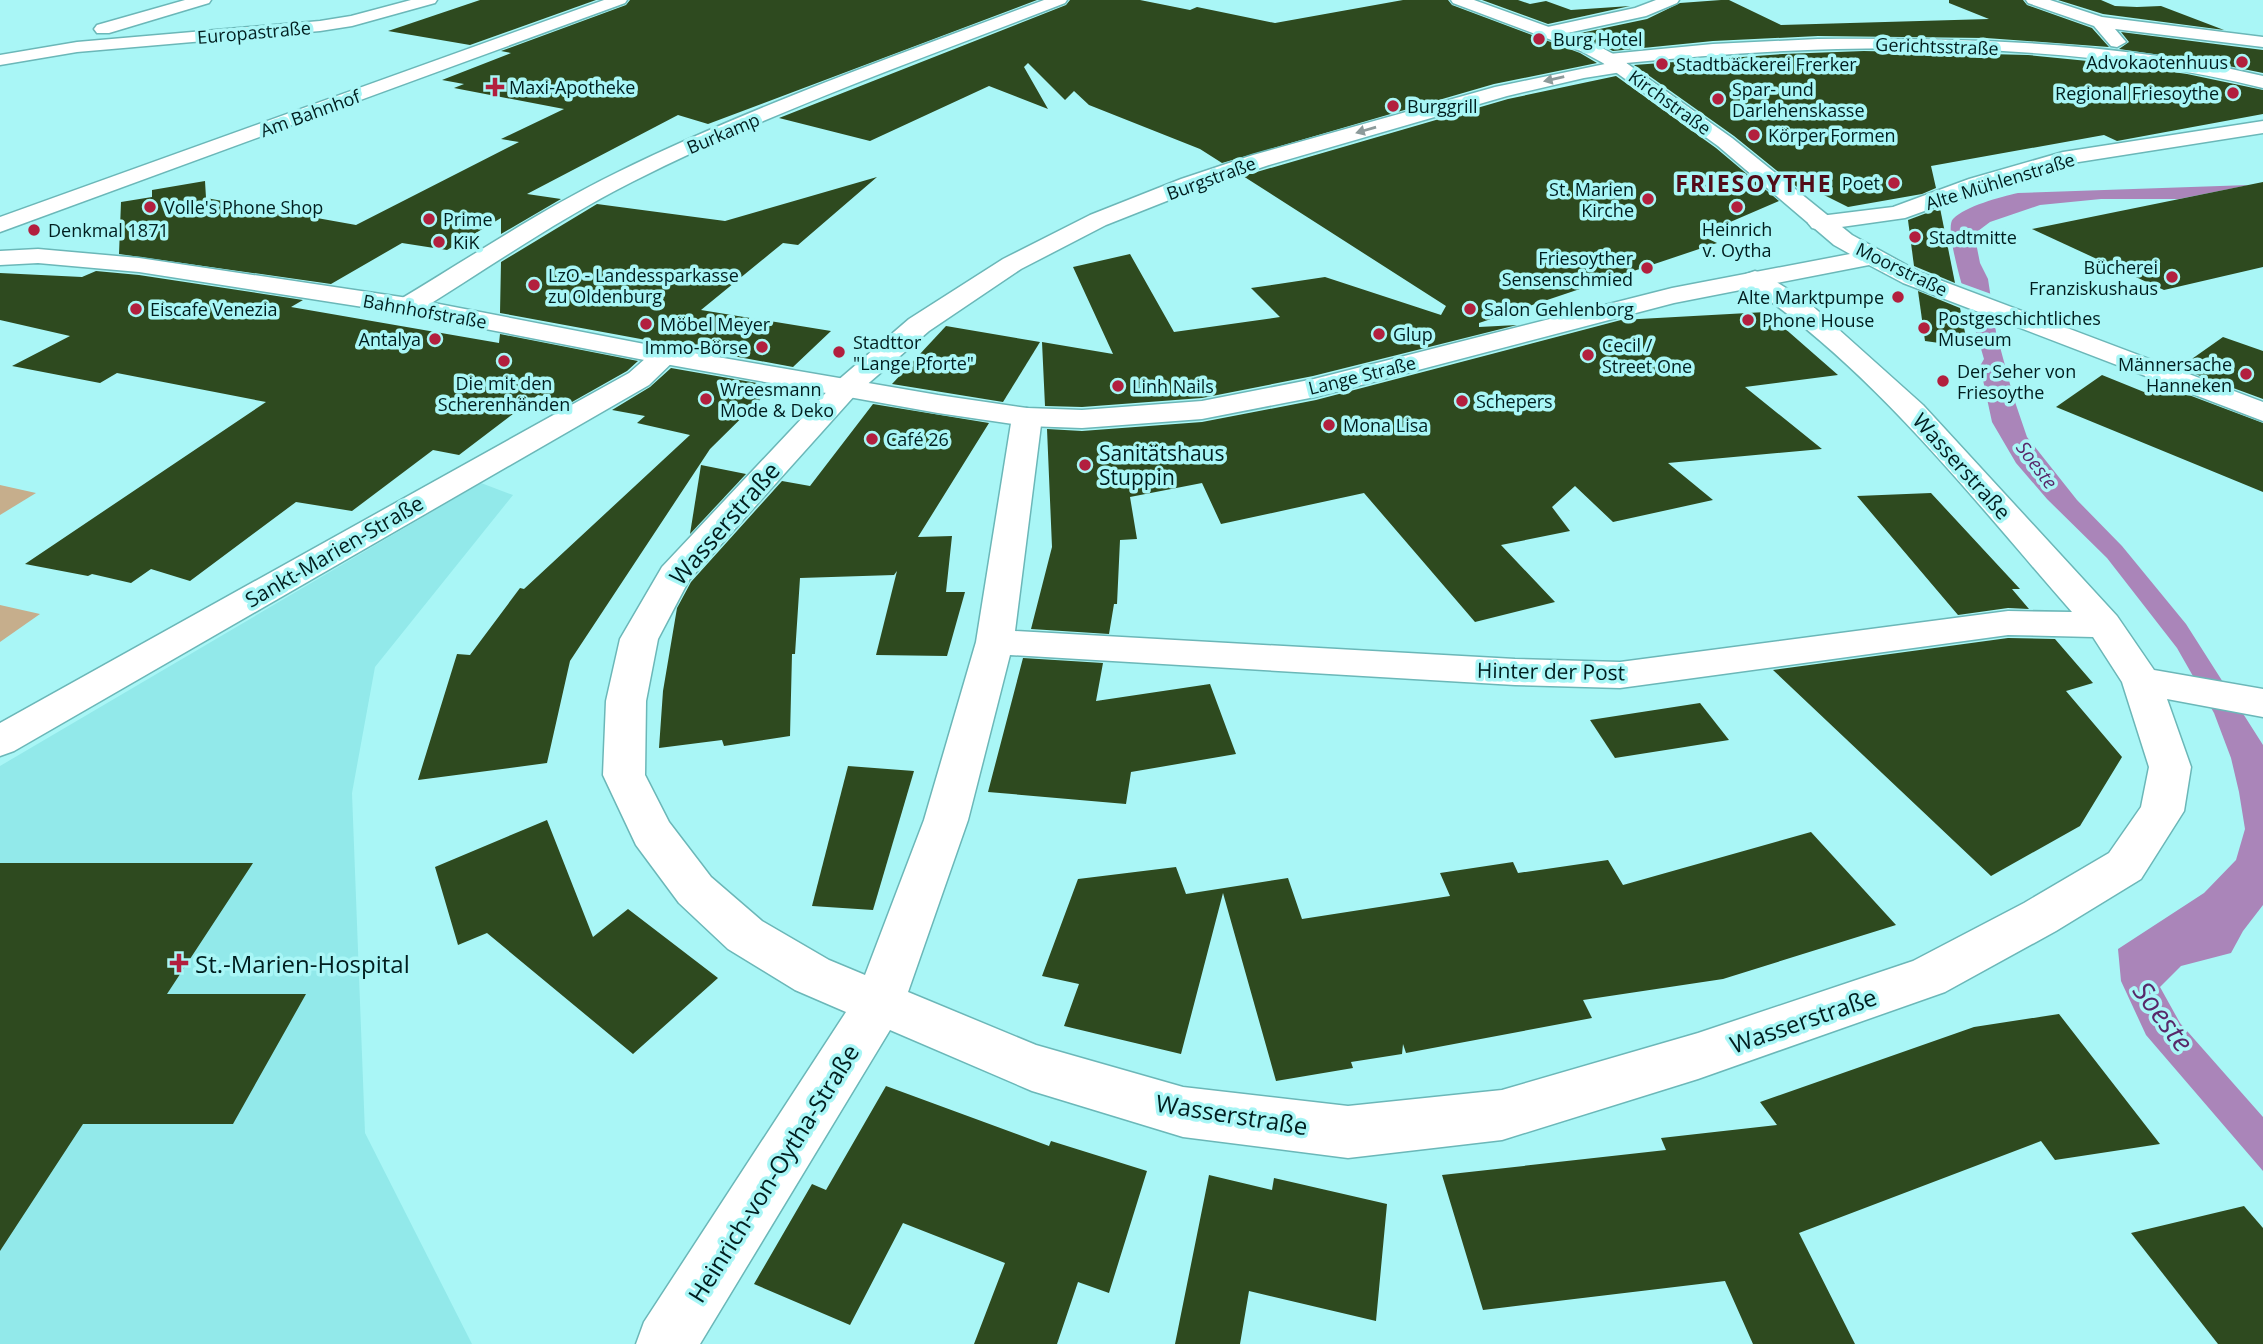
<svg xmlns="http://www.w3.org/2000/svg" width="2263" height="1344" font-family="'Open Sans',sans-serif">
<rect width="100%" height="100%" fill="#a9f6f6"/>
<polygon fill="#92e9ea" points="481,483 513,495 375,667 352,793 365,1133 472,1344 0,1344 0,766"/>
<g fill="#c6ae8c">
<polygon points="0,485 36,493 0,515"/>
<polygon points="0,605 40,614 0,642"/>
</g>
<path fill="#aa85b9" d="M 2249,185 L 2179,199 L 2101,199 L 2040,205 L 1990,222 L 1978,231 L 1975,238 L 1980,263 L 1988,279 L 1996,332 L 2014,399 L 2027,437 L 2077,500 L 2122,546 L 2186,624 L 2263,745 L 2263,905 L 2243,931 L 2231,953 L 2181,966 L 2160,987 L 2180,1023 L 2263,1117 L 2263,1171 L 2146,1035 L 2121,981 L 2118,949 L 2204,893 L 2236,860 L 2245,829 L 2239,792 L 2231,758 L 2214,713 L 2177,648 L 2107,558 L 2047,499 L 2016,463 L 1992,422 L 1980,366 L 1984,359 C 1979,338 1941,231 1953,219 C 1966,206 2000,197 2018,193 Z"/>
<polygon fill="#a9f6f6" points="1958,282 1994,295 2000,330 1970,318"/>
<g fill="#2e4a1f">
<polygon points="480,0 596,0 470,45 388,31"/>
<polygon points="630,0 1037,0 708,124 678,115 527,194 561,199 501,234 501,218 447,250 402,243 331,284 119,254 121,202 152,197 152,190 205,181 206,198 356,225 519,142 501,139 564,109 454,88 464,84 442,80 511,53 501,51 626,5"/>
<polygon points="1070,0 1140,0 1190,10 1197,7 1275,23 1403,0 1448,0 1452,5 1580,53 1597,63 1494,84 1222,163 1200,149 1089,105 1074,91 1065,100 1028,63 1024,67 1048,109 989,86 870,141 779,118 1066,5"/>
<polygon points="1482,0 1518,0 1530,4 1546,1 1571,10 1630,6 1548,24"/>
<polygon points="1721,0 1729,0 1781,25 1989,19 1949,3 1949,0 2023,0 2027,5 2092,28 2109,47 1986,38 1818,36 1713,41 1613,51 1576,34 1647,19 1680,3"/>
<polygon points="2058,0 2101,0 2115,6 2137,7 2161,6 2224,30 2103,14"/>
<polygon points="2121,32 2263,50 2263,73 2209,62 2119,49 2129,42"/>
<polygon points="1864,51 2028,55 2108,63 2187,74 2263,90 2263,114 2117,141 2104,135 1931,166 1936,188 1922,194 1848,207 1810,188 1802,191 1734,136 1634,65 1783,54"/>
<polygon points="1616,76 1716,148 1779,201 1700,235 1717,243 1479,323 1479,327 1517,325 1313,376 1202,398 1082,407 1045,406 1042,342 1113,354 1073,267 1130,254 1174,332 1280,317 1251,288 1325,277 1441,315 1446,306 1243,176 1508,99"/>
<polygon points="877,177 798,245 783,243 701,310 831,331 793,367 500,313 501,262 597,204 725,221"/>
<polygon points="2263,182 2263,267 2164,290 2032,229"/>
<polygon points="1940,208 1955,283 1914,266 1908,220"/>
<polygon points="96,271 139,275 303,300 291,307 499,343 500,334 638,361 627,371 572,402 538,395 459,455 433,450 352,511 296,502 190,581 151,569 131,583 92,574 88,576 25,564 266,402 117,373 100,383 12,366 70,336 0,320 0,273 82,277"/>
<polygon points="1918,291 1960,308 1968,347 1925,341"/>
<polygon points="1766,312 1838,375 1745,387 1822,449 1668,463 1713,500 1613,522 1575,486 1552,507 1570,531 1501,545 1555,602 1475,622 1364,493 1221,524 1202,483 1130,497 1137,539 1120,540 1117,604 1114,604 1109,634 1031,629 1052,547 1047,429 1082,431 1202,422 1316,400 1621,320"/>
<polygon points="946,326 1040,342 1003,402 892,384"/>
<polygon points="2223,337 2263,351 2263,399 2179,368"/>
<polygon points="671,368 774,386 710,449 570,661 547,763 418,780 457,654 470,655 520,588 524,589 690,435 637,423 645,416 612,410 650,387"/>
<polygon points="2102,375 2144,392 2157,383 2263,423 2263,492 2056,407"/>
<polygon points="873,404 989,423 918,537 952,536 946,592 965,592 947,656 876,655 897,571 894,575 800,578 795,654 792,654 790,736 724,746 722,740 659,748 663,691 677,608 691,582 782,481 810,486"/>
<polygon points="701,465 746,474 690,534"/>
<polygon points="1931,493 2020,589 2012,589 2029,609 2008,608 1958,615 1857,496"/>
<polygon points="2008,638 2055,639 2093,683 2066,691 2122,757 2080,826 1991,876 1773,670"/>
<polygon points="1023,658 1103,663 1096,701 1210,684 1236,754 1131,772 1126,804 988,792"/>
<polygon points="1700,703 1729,740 1615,758 1590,720"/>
<polygon points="848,766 914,771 873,910 812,906"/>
<polygon points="547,820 593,937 628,909 718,978 633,1054 487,933 458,945 435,867"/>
<polygon points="1811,832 1896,925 1723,979 1583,1000 1592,1018 1406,1053 1403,1044 1402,1054 1351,1062 1353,1068 1276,1081 1223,893 1181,1054 1064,1026 1079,984 1042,976 1078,879 1176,867 1186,894 1288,878 1302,919 1450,896 1440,873 1513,862 1518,873 1608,860 1623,885"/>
<polygon points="0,863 253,863 167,994 306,994 233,1124 83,1124 0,1251"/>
<polygon points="2059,1014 2160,1144 2055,1160 2041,1141 1799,1233 1855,1344 1753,1344 1725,1281 1483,1310 1442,1175 1666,1150 1661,1138 1777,1125 1760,1102 1974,1027"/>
<polygon points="886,1086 1049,1146 1051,1141 1147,1171 1109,1293 1078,1282 1057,1344 974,1344 1005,1263 903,1223 850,1325 754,1284 812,1184 826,1190"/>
<polygon points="1209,1175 1272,1190 1274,1178 1387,1204 1376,1321 1249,1291 1240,1344 1175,1344"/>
<polygon points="2244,1206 2263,1228 2263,1344 2218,1344 2131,1233"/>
</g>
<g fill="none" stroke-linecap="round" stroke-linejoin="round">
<g stroke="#6bb7b8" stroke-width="3">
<g id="minor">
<polygon points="185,0 211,0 209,3 109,33 97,33 94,29 97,25"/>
<polygon points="411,0 437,0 435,3 352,26 320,31 77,52 0,65 0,55 77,42 320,21 351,16"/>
<polygon points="604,0 627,0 625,3 0,232 0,217"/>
<path d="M 1044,0 L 1067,0 L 1065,3 C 919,60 771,111 632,182 C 557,220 488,268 417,312 L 408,314 L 399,312 L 395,306 L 399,300 C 471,257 542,209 618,172 C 755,105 901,54 1044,0 Z"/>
<polygon points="1656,0 1679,0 1677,3 1646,16 1549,37 1540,32 1543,28 1635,8"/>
<polygon points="2026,0 2050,0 2102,17 2263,37 2263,47 2115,29 2126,42 2117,47 2111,46 2094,26 2028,3"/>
<path d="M 1818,39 C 1966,38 2118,41 2263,76 L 2263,88 C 2065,38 1828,42 1626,63 L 1630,67 L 1628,71 L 1584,78 L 1507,96 L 1269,165 L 1197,189 L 1106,225 L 1021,269 L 929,331 L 856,394 L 689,580 L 658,639 L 646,701 L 645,775 L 669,822 L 711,877 L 762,921 L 829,960 L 865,975 L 924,820 L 976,642 L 1012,417 L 1016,411 L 1027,408 L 1038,411 L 1042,417 L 1015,631 L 1515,659 L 1620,662 L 2008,611 L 2072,612 C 1971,497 1874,370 1746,284 L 1742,279 L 1746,274 L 1755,271 L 1764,274 L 1808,302 L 1923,405 L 2117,616 L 2154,670 L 2263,689 L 2263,717 L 2167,699 L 2191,767 L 2184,811 L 2141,879 L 2056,931 L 1945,992 L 1698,1079 L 1502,1140 L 1348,1158 L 1183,1137 L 1032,1091 L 890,1030 L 700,1344 L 636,1344 L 644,1322 L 846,1012 L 795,990 L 728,949 L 679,903 L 636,845 L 603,775 L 606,701 L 620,639 L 662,567 L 836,382 L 909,319 L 1003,259 L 1090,215 L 1181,179 L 1253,155 L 1495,87 L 1605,64 L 1600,59 L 1609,54 L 1713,44 ZM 2008,635 L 2093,637 L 2122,682 L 2149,767 L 2141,807 L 2109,853 L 2024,903 L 1913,961 L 1698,1033 L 1502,1090 L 1348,1106 L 1183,1087 L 1036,1045 L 908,992 L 968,820 L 1010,655 L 1515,685 L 1620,688 Z"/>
<polygon points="2263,121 2263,133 2066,164 1985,189 1905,218 1820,230 1812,228 1808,223 1812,218 1820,216 1893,207 1969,179 2063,152"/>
<polygon points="665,348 675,350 679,356 649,385 14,751 0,756 0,723 629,373 655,350"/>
</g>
</g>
<g stroke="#6bb7b8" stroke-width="3">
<polygon id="tertiary" points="1451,0 1474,0 1593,43 1615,55 1732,138 1852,235 1921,273 2263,402 2263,421 1903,283 1869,265 1674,303 1315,397 1202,419 1082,428 1027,426 938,413 665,364 408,314 139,272 38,263 0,265 0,251 38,249 139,258 408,298 665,348 938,395 1027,408 1082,410 1202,401 1314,379 1672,288 1850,254 1834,245 1718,146 1603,63 1581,51 1453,3"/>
</g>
<use href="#minor" fill="#fff" fill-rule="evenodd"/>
<use href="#tertiary" fill="#fff" fill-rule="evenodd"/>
</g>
<defs><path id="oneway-solid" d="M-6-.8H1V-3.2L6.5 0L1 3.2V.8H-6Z" transform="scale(1.75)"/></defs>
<g fill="#8c9a9a">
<use href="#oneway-solid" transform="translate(1554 79) rotate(167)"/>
<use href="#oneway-solid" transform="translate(1366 130) rotate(164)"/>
</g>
<g fill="#b21f3e" stroke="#a9f6f6" stroke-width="2.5">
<circle cx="1539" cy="39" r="7"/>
<circle cx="2242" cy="62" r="7"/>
<circle cx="1662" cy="64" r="7"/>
<path d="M491.5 76.5h7v7h7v7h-7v7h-7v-7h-7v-7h7z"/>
<circle cx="2233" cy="93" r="7"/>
<circle cx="1718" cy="99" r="7"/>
<circle cx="1393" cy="106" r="7"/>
<circle cx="1754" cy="135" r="7"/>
<circle cx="1894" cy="183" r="7"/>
<circle cx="1648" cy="199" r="7"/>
<circle cx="150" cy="207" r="7"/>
<circle cx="1737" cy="207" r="7"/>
<circle cx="429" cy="219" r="7"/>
<circle cx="34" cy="230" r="7"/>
<circle cx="1915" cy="237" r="7"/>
<circle cx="439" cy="242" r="7"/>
<circle cx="1647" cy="268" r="7"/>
<circle cx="2172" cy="277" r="7"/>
<circle cx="534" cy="285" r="7"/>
<circle cx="1898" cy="297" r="7"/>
<circle cx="136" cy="309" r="7"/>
<circle cx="1470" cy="309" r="7"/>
<circle cx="1748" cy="320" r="7"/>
<circle cx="646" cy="324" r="7"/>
<circle cx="1924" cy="328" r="7"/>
<circle cx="1379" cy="334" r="7"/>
<circle cx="435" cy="339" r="7"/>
<circle cx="762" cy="347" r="7"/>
<circle cx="839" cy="352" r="7"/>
<circle cx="1588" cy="355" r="7"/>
<circle cx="504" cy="361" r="7"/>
<circle cx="2246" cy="374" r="7"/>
<circle cx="1943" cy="381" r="7"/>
<circle cx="1118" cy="386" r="7"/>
<circle cx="706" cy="399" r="7"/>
<circle cx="1462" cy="401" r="7"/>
<circle cx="1329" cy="425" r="7"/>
<circle cx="872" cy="439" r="7"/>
<circle cx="1085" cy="465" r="7"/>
<path d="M175.5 952.5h7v7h7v7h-7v7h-7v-7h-7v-7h7z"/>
</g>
<g text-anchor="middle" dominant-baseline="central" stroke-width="7" stroke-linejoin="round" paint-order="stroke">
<g font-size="18" fill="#001e1f" stroke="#a9f6f6">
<text transform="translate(254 32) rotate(-5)">Europastraße</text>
<text transform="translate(1937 46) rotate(2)">Gerichtsstraße</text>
<text transform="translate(1670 102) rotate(36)">Kirchstraße</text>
<text transform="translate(310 113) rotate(-20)">Am Bahnhof</text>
<text transform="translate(723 133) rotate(-23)">Burkamp</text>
<text transform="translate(1211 178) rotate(-20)">Burgstraße</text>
<text transform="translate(2000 181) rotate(-17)">Alte Mühlenstraße</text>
<text transform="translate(1902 269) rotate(26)">Moorstraße</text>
<text transform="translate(425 311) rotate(10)">Bahnhofstraße</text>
<text transform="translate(1362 375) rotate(-14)">Lange Straße</text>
</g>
<g font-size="18" fill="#001e1f" stroke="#a9f6f6" text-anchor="start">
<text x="1553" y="39">Burg Hotel</text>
<text x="2228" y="62" text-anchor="end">Advokaotenhuus</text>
<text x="1676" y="64">Stadtbäckerei Frerker</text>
<text x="509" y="87">Maxi-Apotheke</text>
<text x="1732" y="89">Spar- und<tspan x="1732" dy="21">Darlehenskasse</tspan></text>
<text x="2219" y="93" text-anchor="end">Regional Friesoythe</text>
<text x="1407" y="106">Burggrill</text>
<text x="1768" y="135">Körper Formen</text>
<text x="1880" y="183" text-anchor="end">Poet</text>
<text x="1634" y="189" text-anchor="end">St. Marien<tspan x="1634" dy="21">Kirche</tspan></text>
<text x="164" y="207">Volle's Phone Shop</text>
<text x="443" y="219">Prime</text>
<text x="1737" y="229" text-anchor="middle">Heinrich<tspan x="1737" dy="21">v. Oytha</tspan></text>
<text x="48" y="230">Denkmal 1871</text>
<text x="1929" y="237">Stadtmitte</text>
<text x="453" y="242">KiK</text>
<text x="1633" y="258" text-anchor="end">Friesoyther<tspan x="1633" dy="21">Sensenschmied</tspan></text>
<text x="2158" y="267" text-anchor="end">Bücherei<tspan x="2158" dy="21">Franziskushaus</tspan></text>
<text x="548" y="275">LzO - Landessparkasse<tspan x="548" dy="21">zu Oldenburg</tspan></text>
<text x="1884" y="297" text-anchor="end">Alte Marktpumpe</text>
<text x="150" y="309">Eiscafe Venezia</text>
<text x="1484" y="309">Salon Gehlenborg</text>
<text x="1938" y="318">Postgeschichtliches<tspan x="1938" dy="21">Museum</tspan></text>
<text x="1762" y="320">Phone House</text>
<text x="660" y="324">Möbel Meyer</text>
<text x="1393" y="334">Glup</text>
<text x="421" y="339" text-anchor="end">Antalya</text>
<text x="853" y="342">Stadttor<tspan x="853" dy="21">"Lange Pforte"</tspan></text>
<text x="1602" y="345">Cecil /<tspan x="1602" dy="21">Street One</tspan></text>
<text x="748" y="347" text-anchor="end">Immo-Börse</text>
<text x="2232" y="364" text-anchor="end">Männersache<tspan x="2232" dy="21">Hanneken</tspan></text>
<text x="1957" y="371">Der Seher von<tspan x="1957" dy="21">Friesoythe</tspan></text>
<text x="504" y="383" text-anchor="middle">Die mit den<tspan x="504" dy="21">Scherenhänden</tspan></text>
<text x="1132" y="386">Linh Nails</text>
<text x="720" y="389">Wreesmann<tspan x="720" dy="21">Mode &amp; Deko</tspan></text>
<text x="1476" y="401">Schepers</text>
<text x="1343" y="425">Mona Lisa</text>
<text x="886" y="439">Café 26</text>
</g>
<g font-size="19" font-style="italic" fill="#582869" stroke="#a9f6f6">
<text transform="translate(2037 465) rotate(53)">Soeste</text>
</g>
<g font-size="21" fill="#001e1f" stroke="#a9f6f6" text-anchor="start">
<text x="1099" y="453">Sanitätshaus<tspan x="1099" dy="24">Stuppin</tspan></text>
</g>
<g font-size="21" fill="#001e1f" stroke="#a9f6f6">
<text transform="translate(1962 466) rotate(48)">Wasserstraße</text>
<text transform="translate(334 551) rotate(-30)">Sankt-Marien-Straße</text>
<text transform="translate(1551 671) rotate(1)">Hinter der Post</text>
</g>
<g font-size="23" font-weight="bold" letter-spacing="2" fill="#520c19" stroke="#a9f6f6">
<text x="1754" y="183">FRIESOYTHE</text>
</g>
<g font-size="24" fill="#001e1f" stroke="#a9f6f6">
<text transform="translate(724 523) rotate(-49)">Wasserstraße</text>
<text transform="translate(1803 1020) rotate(-19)">Wasserstraße</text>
<text transform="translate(1232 1114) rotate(9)">Wasserstraße</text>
<text transform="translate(773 1173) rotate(-58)">Heinrich-von-Oytha-Straße</text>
</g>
<g font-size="24" fill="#001e1f" stroke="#a9f6f6" text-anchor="start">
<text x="195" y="963">St.-Marien-Hospital</text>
</g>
<g font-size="28" font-style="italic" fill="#582869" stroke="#a9f6f6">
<text transform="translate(2164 1016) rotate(53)">Soeste</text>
</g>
</g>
</svg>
